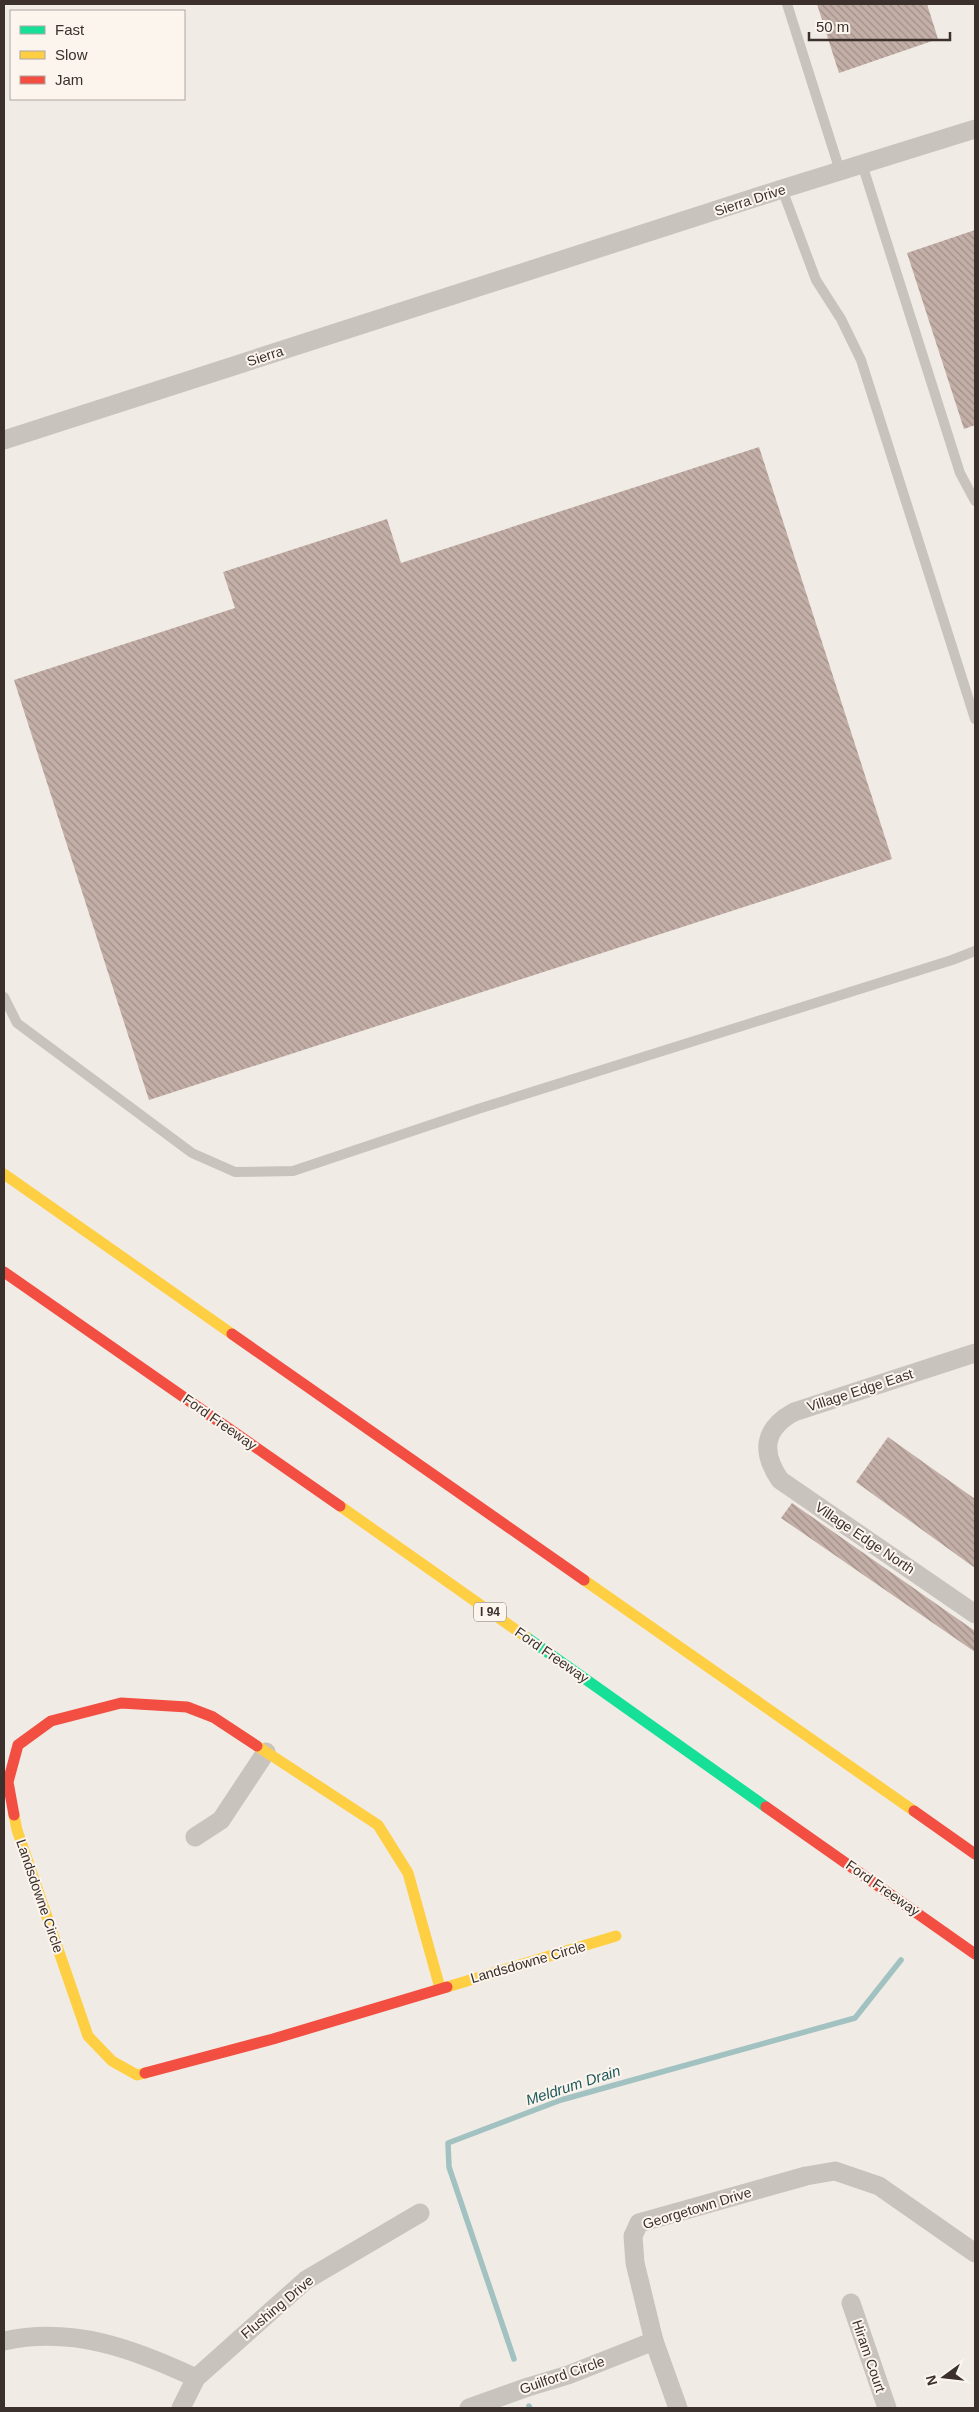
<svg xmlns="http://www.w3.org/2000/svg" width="979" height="2412" font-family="Helvetica,sans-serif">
<defs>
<pattern id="building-back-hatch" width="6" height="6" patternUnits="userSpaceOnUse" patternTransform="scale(1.25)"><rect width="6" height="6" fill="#c3afa7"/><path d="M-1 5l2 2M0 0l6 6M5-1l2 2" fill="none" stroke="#a08f88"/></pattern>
</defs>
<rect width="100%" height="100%" fill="#f0ebe5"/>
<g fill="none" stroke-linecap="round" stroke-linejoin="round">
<g stroke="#a1c2c1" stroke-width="5.5">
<polyline points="514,2359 449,2167 448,2143 561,2100 855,2018 901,1960"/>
<polyline points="529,2406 530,2408"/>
</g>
</g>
<g fill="url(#building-back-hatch)">
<polygon points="817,4 927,4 938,39 839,73"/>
<polygon points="975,230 975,425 964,429 907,253"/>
<polygon points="759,447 892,859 149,1100 14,680 235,608 223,572 387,519 401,563"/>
<polygon points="888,1437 975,1499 975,1568 856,1482"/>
<polygon points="792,1503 975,1631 975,1652 781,1518"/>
</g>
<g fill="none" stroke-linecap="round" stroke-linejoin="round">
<g stroke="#c9c3be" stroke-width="10">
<polyline points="787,4 840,171"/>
<polyline points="862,164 960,473 975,501"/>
<polyline points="782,189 816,280 841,319 861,360 975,719"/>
<polyline points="4,997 17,1023 192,1153 235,1172 293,1171 478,1109 952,960 975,951"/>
</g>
<g stroke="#c9c3be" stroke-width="19">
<polyline points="4,440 782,189 975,129"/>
<path d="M 975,1353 L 794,1412 C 763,1429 761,1452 780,1480 L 975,1614"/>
<polyline points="195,1837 221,1820 266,1752"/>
<polyline points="851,2303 887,2408"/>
<path d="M 4,2341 C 73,2326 134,2349 196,2378"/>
<polyline points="181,2408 196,2378 306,2280 420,2213"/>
<polyline points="469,2408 528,2387 568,2375 654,2341"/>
<polyline points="678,2408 654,2341 635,2263 633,2236 639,2223 806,2176 835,2171 879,2186 975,2253"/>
</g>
<polyline stroke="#16e098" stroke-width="11" points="526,1637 766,1807"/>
<g stroke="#ffcf43" stroke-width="11">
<polyline points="4,1174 232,1334"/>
<polyline points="340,1506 526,1637"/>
<polyline points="584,1580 914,1811"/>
<polyline points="257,1746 378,1825 408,1873 440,1988"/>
<polyline points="14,1815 17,1830 88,2036 112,2061 137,2075 145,2073"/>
<polyline points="447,1987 616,1936"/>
</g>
<g stroke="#f24e42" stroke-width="11">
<polyline points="4,1272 340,1506"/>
<polyline points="232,1334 584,1580"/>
<polyline points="766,1807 975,1954"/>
<polyline points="914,1811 975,1854"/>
<polyline points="14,1815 8,1782 18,1745 51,1721 121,1703 187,1707 213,1717 257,1746"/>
<polyline points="145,2073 273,2039 447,1987"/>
</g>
</g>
<g text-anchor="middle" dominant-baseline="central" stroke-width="4" stroke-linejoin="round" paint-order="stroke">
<rect fill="#fbf5ee" stroke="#756b66" stroke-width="1" x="474" y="1602.5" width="32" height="19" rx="4"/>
<g font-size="12" font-weight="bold" fill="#3b302b">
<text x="490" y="1612">I 94</text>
</g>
<g font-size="14" fill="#3b302b" stroke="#fbf5ee">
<text transform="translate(750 200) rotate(-18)">Sierra Drive</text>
<text transform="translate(265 356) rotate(-18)">Sierra</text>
<text transform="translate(860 1390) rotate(-18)">Village Edge East</text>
<text transform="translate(220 1422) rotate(35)">Ford Freeway</text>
<text transform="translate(865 1538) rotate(34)">Village Edge North</text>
<text transform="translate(552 1655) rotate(35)">Ford Freeway</text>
<text transform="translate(883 1888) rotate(35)">Ford Freeway</text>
<text transform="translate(40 1896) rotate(71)">Landsdowne Circle</text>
<text transform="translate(528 1962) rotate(-16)">Landsdowne Circle</text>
<text transform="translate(697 2208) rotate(-17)">Georgetown Drive</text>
<text transform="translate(277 2307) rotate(-40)">Flushing Drive</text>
<text transform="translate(869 2356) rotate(71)">Hiram Court</text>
<text transform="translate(562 2375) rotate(-19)">Guilford Circle</text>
</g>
<g font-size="15" font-style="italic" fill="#1f5a5e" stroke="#fbf5ee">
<text transform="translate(573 2085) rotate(-18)">Meldrum Drain</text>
</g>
</g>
<rect width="979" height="2412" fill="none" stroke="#3b302b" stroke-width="10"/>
<rect x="10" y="10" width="175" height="90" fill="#fbf5ee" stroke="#aea6a0"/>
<rect x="20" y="26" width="25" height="8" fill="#16e098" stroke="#aea6a0"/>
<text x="55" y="35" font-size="15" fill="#3b302b">Fast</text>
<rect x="20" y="51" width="25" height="8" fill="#ffcf43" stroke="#aea6a0"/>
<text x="55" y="60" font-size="15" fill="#3b302b">Slow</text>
<rect x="20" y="76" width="25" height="8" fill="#f24e42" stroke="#aea6a0"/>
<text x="55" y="85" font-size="15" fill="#3b302b">Jam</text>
<g transform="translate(944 2377) rotate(255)" stroke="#fbf5ee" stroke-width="4" paint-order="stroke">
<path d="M0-4L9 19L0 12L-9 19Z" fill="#3b302b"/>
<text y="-8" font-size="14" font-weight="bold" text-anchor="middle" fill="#3b302b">N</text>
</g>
<path d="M809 32v8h141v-8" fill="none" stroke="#3b302b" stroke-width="2.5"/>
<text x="816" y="32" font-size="15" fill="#3b302b" stroke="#fbf5ee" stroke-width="4" paint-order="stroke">50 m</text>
</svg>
